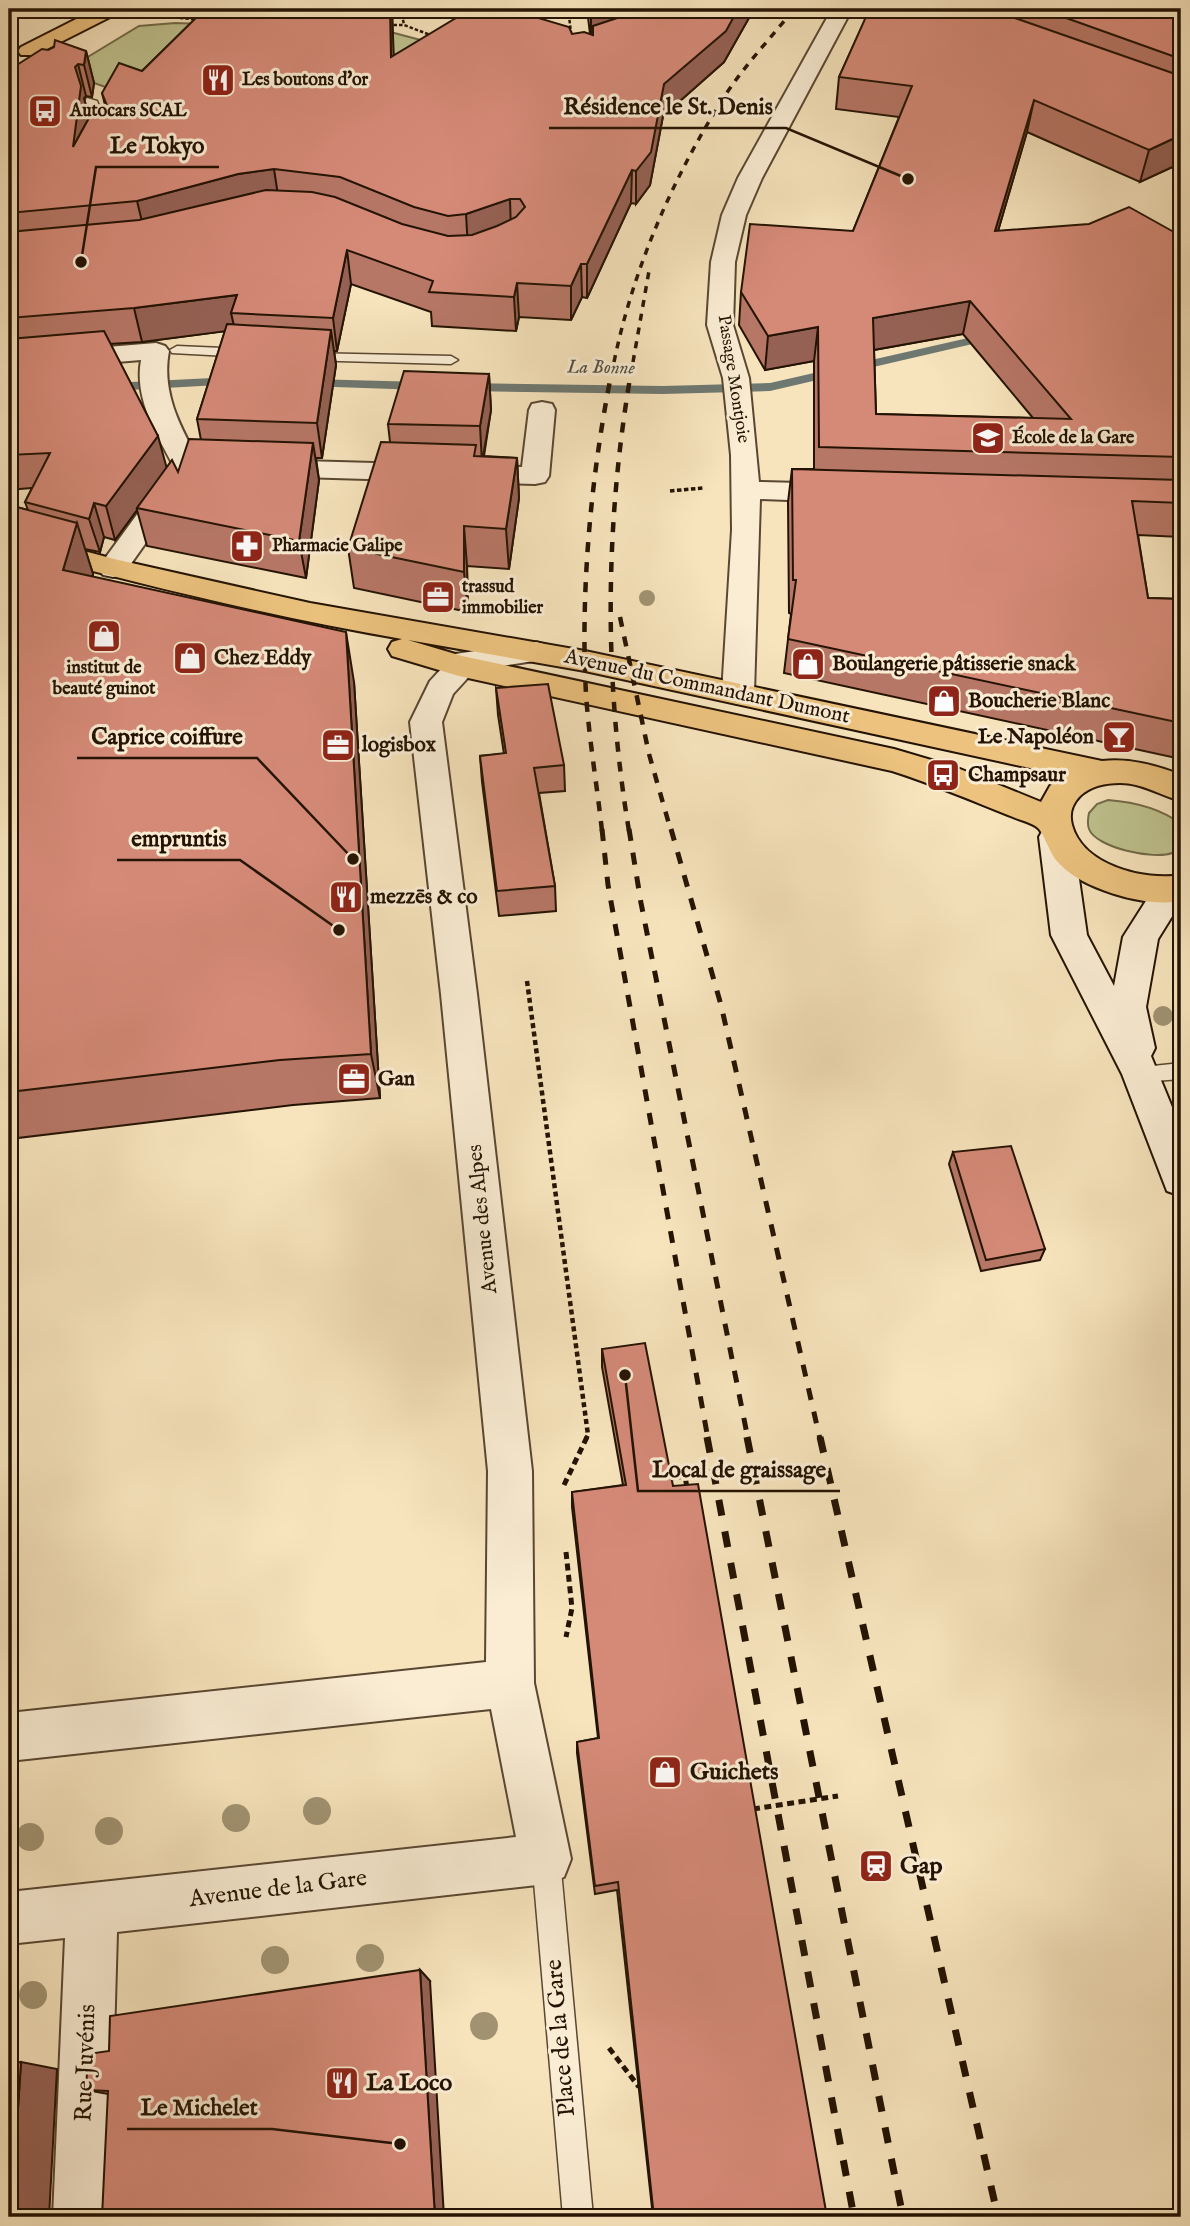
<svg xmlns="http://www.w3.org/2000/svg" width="1190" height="2226" font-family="'IM FELL English',serif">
<rect width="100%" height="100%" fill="#f7e4bd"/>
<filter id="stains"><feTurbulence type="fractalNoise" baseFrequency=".00286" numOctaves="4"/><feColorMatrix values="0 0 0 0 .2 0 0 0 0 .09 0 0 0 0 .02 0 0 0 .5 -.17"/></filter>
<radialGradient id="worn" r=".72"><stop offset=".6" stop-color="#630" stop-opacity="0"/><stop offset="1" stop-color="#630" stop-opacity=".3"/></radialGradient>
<g fill="#bfc38f" stroke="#726b49" stroke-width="2">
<polygon points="175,23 383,30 428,42 396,66 125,94 63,72 139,26"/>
<path d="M 1108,800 C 1134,802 1160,808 1181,824 L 1181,847 C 1178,849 1175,852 1172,853 C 1155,860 1096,848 1089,829 C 1087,824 1088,818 1089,813 L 1097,804 Z"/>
</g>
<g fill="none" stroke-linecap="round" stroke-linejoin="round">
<g fill="#6e7871" fill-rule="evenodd">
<polygon points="990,333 996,337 994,339 770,391 663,394 467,391 461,387 467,383 663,386 770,383"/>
<polygon points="233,377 237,378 237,384 111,391 105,387 111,383"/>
<polygon points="310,379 422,382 428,386 422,390 306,386 304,383"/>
</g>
<g stroke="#594732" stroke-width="3">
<g id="lane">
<polygon points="87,98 97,101 111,134 109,137 99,134 85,101"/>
<polygon points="177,346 246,349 253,353 246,357 172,353 170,350"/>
<polygon points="307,353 451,356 458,360 451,364 302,360 300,357"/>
<polygon points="1181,1063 1181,1079 1141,1082 1134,1080 1131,1074 1134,1068"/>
<polygon points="546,1845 556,1849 560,1859 593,2217 563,2217 532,1859 536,1849"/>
</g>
</g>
<g stroke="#594732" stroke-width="4">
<g id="street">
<polygon points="832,9 852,9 762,178 746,215 735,262 733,325 749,378 759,482 840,484 850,487 854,493 850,499 840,502 760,499 754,693 749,701 738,704 727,701 722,693 732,530 731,455 723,378 707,325 711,262 722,215 738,178"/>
<path d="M 156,343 L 165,346 L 169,351 C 161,394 181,428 201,465 L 123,575 L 113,577 L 103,575 L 98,568 L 173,465 C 156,433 134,398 141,360 L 9,371 L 9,355 Z"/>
<polygon points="542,402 552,404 555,410 549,476 545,482 535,484 266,476 256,474 252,468 256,462 266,460 522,467 529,410 532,404"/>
<polygon points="536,642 547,645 551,652 547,659 475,670 453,694 442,722 477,994 532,1471 534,1683 571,1859 564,1877 546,1884 117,1932 109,2217 53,2217 65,1938 9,1944 9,1892 516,1837 491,1709 9,1761 9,1713 486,1662 488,1471 441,994 410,722 430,681 455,654"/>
</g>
</g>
<g stroke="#241303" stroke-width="4">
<polygon id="secondary" points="1056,825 1068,828 1073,837 1087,935 1114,986 1123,937 1158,882 1170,878 1181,881 1181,902 1158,939 1146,1007 1155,1048 1151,1056 1181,1129 1181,1196 1167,1191 1122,1074 1051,935 1039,837 1044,828"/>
</g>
<g stroke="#241303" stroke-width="4">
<g id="primary">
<polygon points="96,9 121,9 118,13 35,55 21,55 18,51 21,47"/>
<path d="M 9,531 L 114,559 L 310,603 L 585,651 L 1102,761 C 1130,758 1155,765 1181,775 L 1181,801 C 1160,795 1142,783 1120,783 C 1105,783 1091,786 1080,796 C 1072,804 1069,814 1072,825 C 1083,866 1145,881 1181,875 L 1181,901 C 1147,908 1079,889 1056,860 C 1050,853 1043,832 1038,828 C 1033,823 1020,820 1013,817 C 973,801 933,784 892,771 L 459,676 L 392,656 L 388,649 L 392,642 L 402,639 C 269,616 139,584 9,549 ZM 408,640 L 585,671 L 1062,775 L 1050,786 L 1041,802 L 955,767 L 894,749 L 462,656 Z"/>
</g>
</g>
<g stroke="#241303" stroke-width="2.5" stroke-dasharray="3.5 2" stroke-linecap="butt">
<polyline points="401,9 404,25"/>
<polyline points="568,9 571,32 568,32"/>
<polyline points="147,15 201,20"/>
<polyline points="388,25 404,25 433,36"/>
</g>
<polyline stroke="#241303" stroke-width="3.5" stroke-dasharray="4.5 2.5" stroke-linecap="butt" points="670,491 703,488"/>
<polyline stroke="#241303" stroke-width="4.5" stroke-dasharray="5 3.5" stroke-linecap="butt" points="527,981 588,1435 586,1439"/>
<g stroke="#241303" stroke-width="5" stroke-dasharray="7 4.5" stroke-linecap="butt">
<polyline points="667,1479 685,1476 687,1488"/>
<polyline points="564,1485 587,1437"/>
<polyline points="566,1552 572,1608 566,1637"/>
<polyline points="753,1809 838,1796"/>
<polyline points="609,2048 639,2087"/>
</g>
<use href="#lane" fill="#faedd4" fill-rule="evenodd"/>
<use href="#street" fill="#faedd4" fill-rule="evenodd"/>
<use href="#secondary" fill="#faedd4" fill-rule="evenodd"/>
<use href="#primary" fill="#ecc27e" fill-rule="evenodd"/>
<g stroke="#241303" stroke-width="3.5" stroke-dasharray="7 7" stroke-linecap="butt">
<path d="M 614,362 C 633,269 673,177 724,97 C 744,66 771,38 794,9"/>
<polyline points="633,362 649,271"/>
</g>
<g stroke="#241303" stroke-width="4.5" stroke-dasharray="10 10" stroke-linecap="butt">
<polyline points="620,617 649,754 671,831"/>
<path d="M 602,831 C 597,785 589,739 586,694 C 580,587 592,465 614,361"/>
<path d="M 629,831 C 603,675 605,516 633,361"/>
</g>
<g stroke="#241303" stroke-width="5" stroke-dasharray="12 12" stroke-linecap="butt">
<polyline points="602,829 608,885 708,1439"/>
<polyline points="629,829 641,903 748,1439"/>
<polyline points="671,829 721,1005 820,1439"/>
</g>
<g stroke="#241303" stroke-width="7" stroke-dasharray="16 16" stroke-linecap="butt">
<polyline points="707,1437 854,2217"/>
<polyline points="747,1437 903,2217"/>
<polyline points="820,1437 998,2217"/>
</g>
</g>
<g fill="#a19372">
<circle cx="647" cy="598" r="8"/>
<circle cx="1163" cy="1016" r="10"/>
<circle cx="317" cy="1811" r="14"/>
<circle cx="236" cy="1818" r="14"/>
<circle cx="109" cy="1831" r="14"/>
<circle cx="30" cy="1837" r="14"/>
<circle cx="370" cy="1958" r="14"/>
<circle cx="275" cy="1960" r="14"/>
<circle cx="33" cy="1995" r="14"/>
<circle cx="484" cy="2026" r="14"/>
</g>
<g fill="#b77767" stroke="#241303" stroke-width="2" fill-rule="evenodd">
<path d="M 153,9 L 392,9 L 393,55 L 572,34 L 590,34 L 587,9 L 622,9 L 618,17 L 629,9 L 754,9 L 724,62 L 663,116 L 650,185 L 636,204 L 631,203 L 587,298 L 582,297 L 571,320 L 519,317 L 516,331 L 432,326 L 431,312 L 351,284 L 337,351 L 334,351 L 336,365 L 322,458 L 316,458 L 319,480 L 306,578 L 147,546 L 137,510 L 115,540 L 104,537 L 100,552 L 85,549 L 93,574 L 93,577 L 354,682 L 380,1098 L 293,1105 L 9,1139 L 9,505 L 28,510 L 25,502 L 32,488 L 9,490 L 9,70 L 48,50 L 86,51 L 94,83 L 92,97 L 86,96 L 84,98 L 89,117 L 104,112 L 106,109 L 102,93 L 142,71 L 196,18 L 154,13 ZM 225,331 L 197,419 L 201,440 L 178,472 L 166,468 L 110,344 L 142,342 Z"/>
<path d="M 867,9 L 1181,9 L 1181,163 L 1140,182 L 1027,132 L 998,231 L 1181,236 L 1181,537 L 1138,535 L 1148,598 L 1181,599 L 1181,759 L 784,673 L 791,614 L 789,613 L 788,502 L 792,469 L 814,469 L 814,361 L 765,370 L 739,325 L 741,292 L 853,231 L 899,117 L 836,109 L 839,77 L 870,10 ZM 963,334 L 1033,418 L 876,414 L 874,350 Z"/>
<polygon points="489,374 491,410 484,456 517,458 519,498 509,569 467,566 468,612 354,588 348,548 390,442 388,424"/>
<polygon points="496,688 564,765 565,791 539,793 555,886 556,911 499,916 482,782 480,756 504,754 498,715"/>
<polygon points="953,1152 1045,1249 1040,1260 981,1271 949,1164"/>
<polygon points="602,1349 673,1486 827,2217 653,2217 617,1890 595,1894 577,1753 577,1742 598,1738 572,1507 572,1492 623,1485 602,1367"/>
<polygon points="420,1970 430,1981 108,2094 86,2090 109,2051"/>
</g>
<g fill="#956154" stroke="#241303" stroke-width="2">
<polygon points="390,9 392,9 395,89 391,57"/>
<polygon points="591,9 622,9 615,24 593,26 593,39 591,41"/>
<polygon points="738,9 754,9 724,62 663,116 650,185 636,204 636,171 664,84"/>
<polygon points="86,51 94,83 92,97 84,65"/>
<polygon points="78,64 86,96 84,98 89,118 73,147 75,67"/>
<polygon points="1034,100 1027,132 988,265 995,231"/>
<polygon points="1181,135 1181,163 1140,182 1149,150"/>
<polygon points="274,169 279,202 145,234 137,201 238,174"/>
<polygon points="632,170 631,203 587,298 587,264"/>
<polygon points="510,199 511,232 468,248 466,214"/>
<polygon points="347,250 351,284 337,351 333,318"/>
<polygon points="581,264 582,297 571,320 571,286"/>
<polygon points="517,283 519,317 516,331 514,297"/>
<polygon points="237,295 231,313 235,330 142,342 134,308"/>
<polygon points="970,301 963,334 868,351 873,318"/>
<polygon points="818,327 814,361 765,370 768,336"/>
<polygon points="331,330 336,365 322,458 317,423"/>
<polygon points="489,374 491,410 482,463 480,426"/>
<polygon points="158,436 167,469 137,508 137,510 115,540 106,506"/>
<polygon points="313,443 319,480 306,578 299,541"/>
<polygon points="517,458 519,498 509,569 506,529"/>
<polygon points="94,503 104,537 100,552 89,519"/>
<polygon points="77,523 93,574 80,621 63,570"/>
<polygon points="464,526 467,566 468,612 464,572"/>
<polygon points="346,632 354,682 380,1098 371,1054"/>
<polygon points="420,1970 430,1981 444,2217 435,2217"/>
<polygon points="21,2062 57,2069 49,2217 11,2217"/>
</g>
<g fill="#d58a78" stroke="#241303" stroke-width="2" fill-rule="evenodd">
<polygon points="205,9 390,9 391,57 471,9 508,9 569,27 572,34 584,32 593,35 593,26 617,18 629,9 738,9 726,31 664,84 651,152 636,171 632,170 587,264 581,264 571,286 517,283 514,297 429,292 433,281 347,250 333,318 231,313 237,295 134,308 9,318 9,232 139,220 266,190 312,192 335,197 402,224 448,236 472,235 497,226 516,217 525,207 520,199 510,199 466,214 448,216 414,207 340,177 274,169 238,174 137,201 9,213 9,70 42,49 48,50 54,47 55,40 86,51 84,65 78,64 75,67 81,86 73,147 94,109 104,112 108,108 102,93 119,63 142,71"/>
<path d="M 871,9 L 989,9 L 1181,76 L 1181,135 L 1149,150 L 1034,100 L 995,231 L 1089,224 L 1129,207 L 1181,236 L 1181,457 L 819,447 L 818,327 L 768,336 L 741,292 L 750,224 L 853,231 L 912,86 L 839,77 L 869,10 ZM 970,301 L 1071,419 L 876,414 L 873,318 Z"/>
<polygon points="1041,9 1181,9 1181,59"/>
<polygon points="227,324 331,330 317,423 197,419"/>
<polygon points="104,331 158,436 106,506 94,503 89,519 25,502 50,453 9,455 9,339"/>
<polygon points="404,371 489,374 480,426 388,424"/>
<polygon points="189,439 313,443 299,541 137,508 172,460 178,472"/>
<polygon points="381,442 476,445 474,456 517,458 506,529 464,526 464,572 348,548"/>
<polygon points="792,469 1181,480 1181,503 1132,501 1148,598 1181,599 1181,723 788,639 796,580 793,580"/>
<polygon points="9,505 77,523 63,570 346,632 371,1054 280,1060 9,1092"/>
<polygon points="548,684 564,765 534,768 555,886 497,891 480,756 506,753 496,688"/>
<polygon points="1011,1146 1045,1249 986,1260 953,1152"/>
<polygon points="645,1343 673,1486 698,1484 827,2217 654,2217 618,1882 595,1886 577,1742 599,1738 572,1492 626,1485 602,1349"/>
<polygon points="420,1970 435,2217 102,2217 108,2091 86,2090 88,2054 109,2051 110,2016"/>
<polygon points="21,2062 11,2217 9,2217 9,2064"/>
</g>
<defs>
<g id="restaurant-square" transform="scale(1.75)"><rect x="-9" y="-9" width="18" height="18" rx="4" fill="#8f2418" stroke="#faedd4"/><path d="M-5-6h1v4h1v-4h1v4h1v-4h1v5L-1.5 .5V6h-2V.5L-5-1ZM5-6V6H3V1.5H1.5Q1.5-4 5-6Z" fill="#fff"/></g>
<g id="bus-square" transform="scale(1.75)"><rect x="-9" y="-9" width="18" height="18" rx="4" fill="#8f2418" stroke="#faedd4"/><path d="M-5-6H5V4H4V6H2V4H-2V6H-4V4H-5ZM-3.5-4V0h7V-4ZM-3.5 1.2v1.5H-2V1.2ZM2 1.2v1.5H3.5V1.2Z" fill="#fff"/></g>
<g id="school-square" transform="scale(1.75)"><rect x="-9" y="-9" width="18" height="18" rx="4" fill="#8f2418" stroke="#faedd4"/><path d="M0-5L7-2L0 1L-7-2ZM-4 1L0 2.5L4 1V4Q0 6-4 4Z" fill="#fff"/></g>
<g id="pharmacy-square" transform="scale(1.75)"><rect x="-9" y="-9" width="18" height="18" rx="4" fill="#8f2418" stroke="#faedd4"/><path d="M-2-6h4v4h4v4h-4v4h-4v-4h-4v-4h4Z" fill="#fff"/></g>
<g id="office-square" transform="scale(1.75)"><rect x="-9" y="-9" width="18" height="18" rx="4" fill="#8f2418" stroke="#faedd4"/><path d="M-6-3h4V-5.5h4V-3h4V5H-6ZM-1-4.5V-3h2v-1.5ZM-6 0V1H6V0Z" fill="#fff"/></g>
<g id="shop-square" transform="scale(1.75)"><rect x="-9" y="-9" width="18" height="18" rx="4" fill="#8f2418" stroke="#faedd4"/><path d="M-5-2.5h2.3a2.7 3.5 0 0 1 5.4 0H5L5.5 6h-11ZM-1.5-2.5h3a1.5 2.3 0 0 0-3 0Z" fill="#fff"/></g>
<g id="bar-square" transform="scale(1.75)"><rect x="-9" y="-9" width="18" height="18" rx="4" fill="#8f2418" stroke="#faedd4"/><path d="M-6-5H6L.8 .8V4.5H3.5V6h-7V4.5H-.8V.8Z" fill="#fff"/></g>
<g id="station-square" transform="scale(1.75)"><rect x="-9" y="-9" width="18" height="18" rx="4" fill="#8f2418" stroke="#faedd4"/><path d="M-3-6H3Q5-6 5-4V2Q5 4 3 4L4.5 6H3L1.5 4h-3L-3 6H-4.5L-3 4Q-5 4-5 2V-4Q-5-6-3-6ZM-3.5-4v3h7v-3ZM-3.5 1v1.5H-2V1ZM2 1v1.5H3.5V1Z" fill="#fff"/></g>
</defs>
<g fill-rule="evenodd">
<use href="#restaurant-square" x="218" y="80"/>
<use href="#bus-square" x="45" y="111"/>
<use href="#school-square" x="988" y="438"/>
<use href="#pharmacy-square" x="247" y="546"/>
<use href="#office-square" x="438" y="597"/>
<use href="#shop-square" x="104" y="636"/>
<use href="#shop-square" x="190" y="658"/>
<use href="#shop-square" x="808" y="664"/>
<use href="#shop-square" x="944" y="701"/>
<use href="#bar-square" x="1119" y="737"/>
<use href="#office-square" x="338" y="745"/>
<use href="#bus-square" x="943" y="775"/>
<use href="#restaurant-square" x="346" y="897"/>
<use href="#office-square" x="354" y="1079"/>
<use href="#shop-square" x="665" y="1772"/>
<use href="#station-square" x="876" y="1866"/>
<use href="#restaurant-square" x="342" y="2083"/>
</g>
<g text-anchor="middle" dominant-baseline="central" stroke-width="6" stroke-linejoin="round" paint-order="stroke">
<g font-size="18" font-weight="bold" fill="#241303" stroke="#faedd4" text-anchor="start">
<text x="242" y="80">Les boutons d'or</text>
<text x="70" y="111">Autocars SCAL</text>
<text x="1012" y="438">École de la Gare</text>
<text x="272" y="546">Pharmacie Galipe</text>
<text x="462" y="587">trassud<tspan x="462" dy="21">immobilier</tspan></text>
<text x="104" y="668" text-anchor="middle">institut de<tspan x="104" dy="21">beauté guinot</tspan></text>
</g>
<g font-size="18" fill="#241303" stroke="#faedd4">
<text transform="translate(733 379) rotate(81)">Passage Montjoie</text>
</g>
<g font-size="19" font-style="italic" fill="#4f4e43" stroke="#faedd4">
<text transform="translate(601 368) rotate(1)">La Bonne</text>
</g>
<g font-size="21" font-weight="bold" fill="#241303" stroke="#faedd4" text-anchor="start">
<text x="214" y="658">Chez Eddy</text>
<text x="832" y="664">Boulangerie pâtisserie snack</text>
<text x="968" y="701">Boucherie Blanc</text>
<text x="1094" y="737" text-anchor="end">Le Napoléon</text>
<text x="362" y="745">logisbox</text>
<text x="968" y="775">Champsaur</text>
<text x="370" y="897">mezzēs &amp; co</text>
<text x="378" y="1079">Gan</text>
</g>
<g font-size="21" fill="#241303" stroke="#faedd4">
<text transform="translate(707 687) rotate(12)">Avenue du Commandant Dumont</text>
<text transform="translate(483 1219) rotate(-96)">Avenue des Alpes</text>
</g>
<g font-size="24" font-weight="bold" fill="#241303" stroke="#faedd4" text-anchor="start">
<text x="690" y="1772">Guichets</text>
<text x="900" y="1866">Gap</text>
<text x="366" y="2083">La Loco</text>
</g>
<g font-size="24" fill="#241303" stroke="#faedd4">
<text transform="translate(278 1889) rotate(-7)">Avenue de la Gare</text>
<text transform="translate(561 2038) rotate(-95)">Place de la Gare</text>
<text transform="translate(86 2063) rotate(-88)">Rue Juvénis</text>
</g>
</g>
<path fill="none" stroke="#241303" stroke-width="2.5" d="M908 179L786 128H549M81 262L96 167H219M353 859L257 758H77M339 930L240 860H117M625 1375L638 1491H840M400 2144L272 2129H127"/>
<g fill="#241303" stroke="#faedd4" stroke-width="2.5">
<circle cx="908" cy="179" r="7"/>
<circle cx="81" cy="262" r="7"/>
<circle cx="353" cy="859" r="7"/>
<circle cx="339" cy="930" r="7"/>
<circle cx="625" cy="1375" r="7"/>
<circle cx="400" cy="2144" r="7"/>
</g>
<g font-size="23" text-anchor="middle" font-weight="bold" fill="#241303" stroke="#faedd4" stroke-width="6" stroke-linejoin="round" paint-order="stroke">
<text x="668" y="114">Résidence le St. Denis</text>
<text x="157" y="153">Le Tokyo</text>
<text x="167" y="744">Caprice coiffure</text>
<text x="179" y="846">empruntis</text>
<text x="739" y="1477">Local de graissage</text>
<text x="199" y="2115">Le Michelet</text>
</g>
<rect width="1190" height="2226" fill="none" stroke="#f7e4bd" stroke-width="35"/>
<rect x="10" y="10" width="1169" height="2205" fill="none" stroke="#241303" stroke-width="3.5"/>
<rect x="18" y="18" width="1155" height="2191" fill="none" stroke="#241303" stroke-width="2"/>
<rect width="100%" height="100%" filter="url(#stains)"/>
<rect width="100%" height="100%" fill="url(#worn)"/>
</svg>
